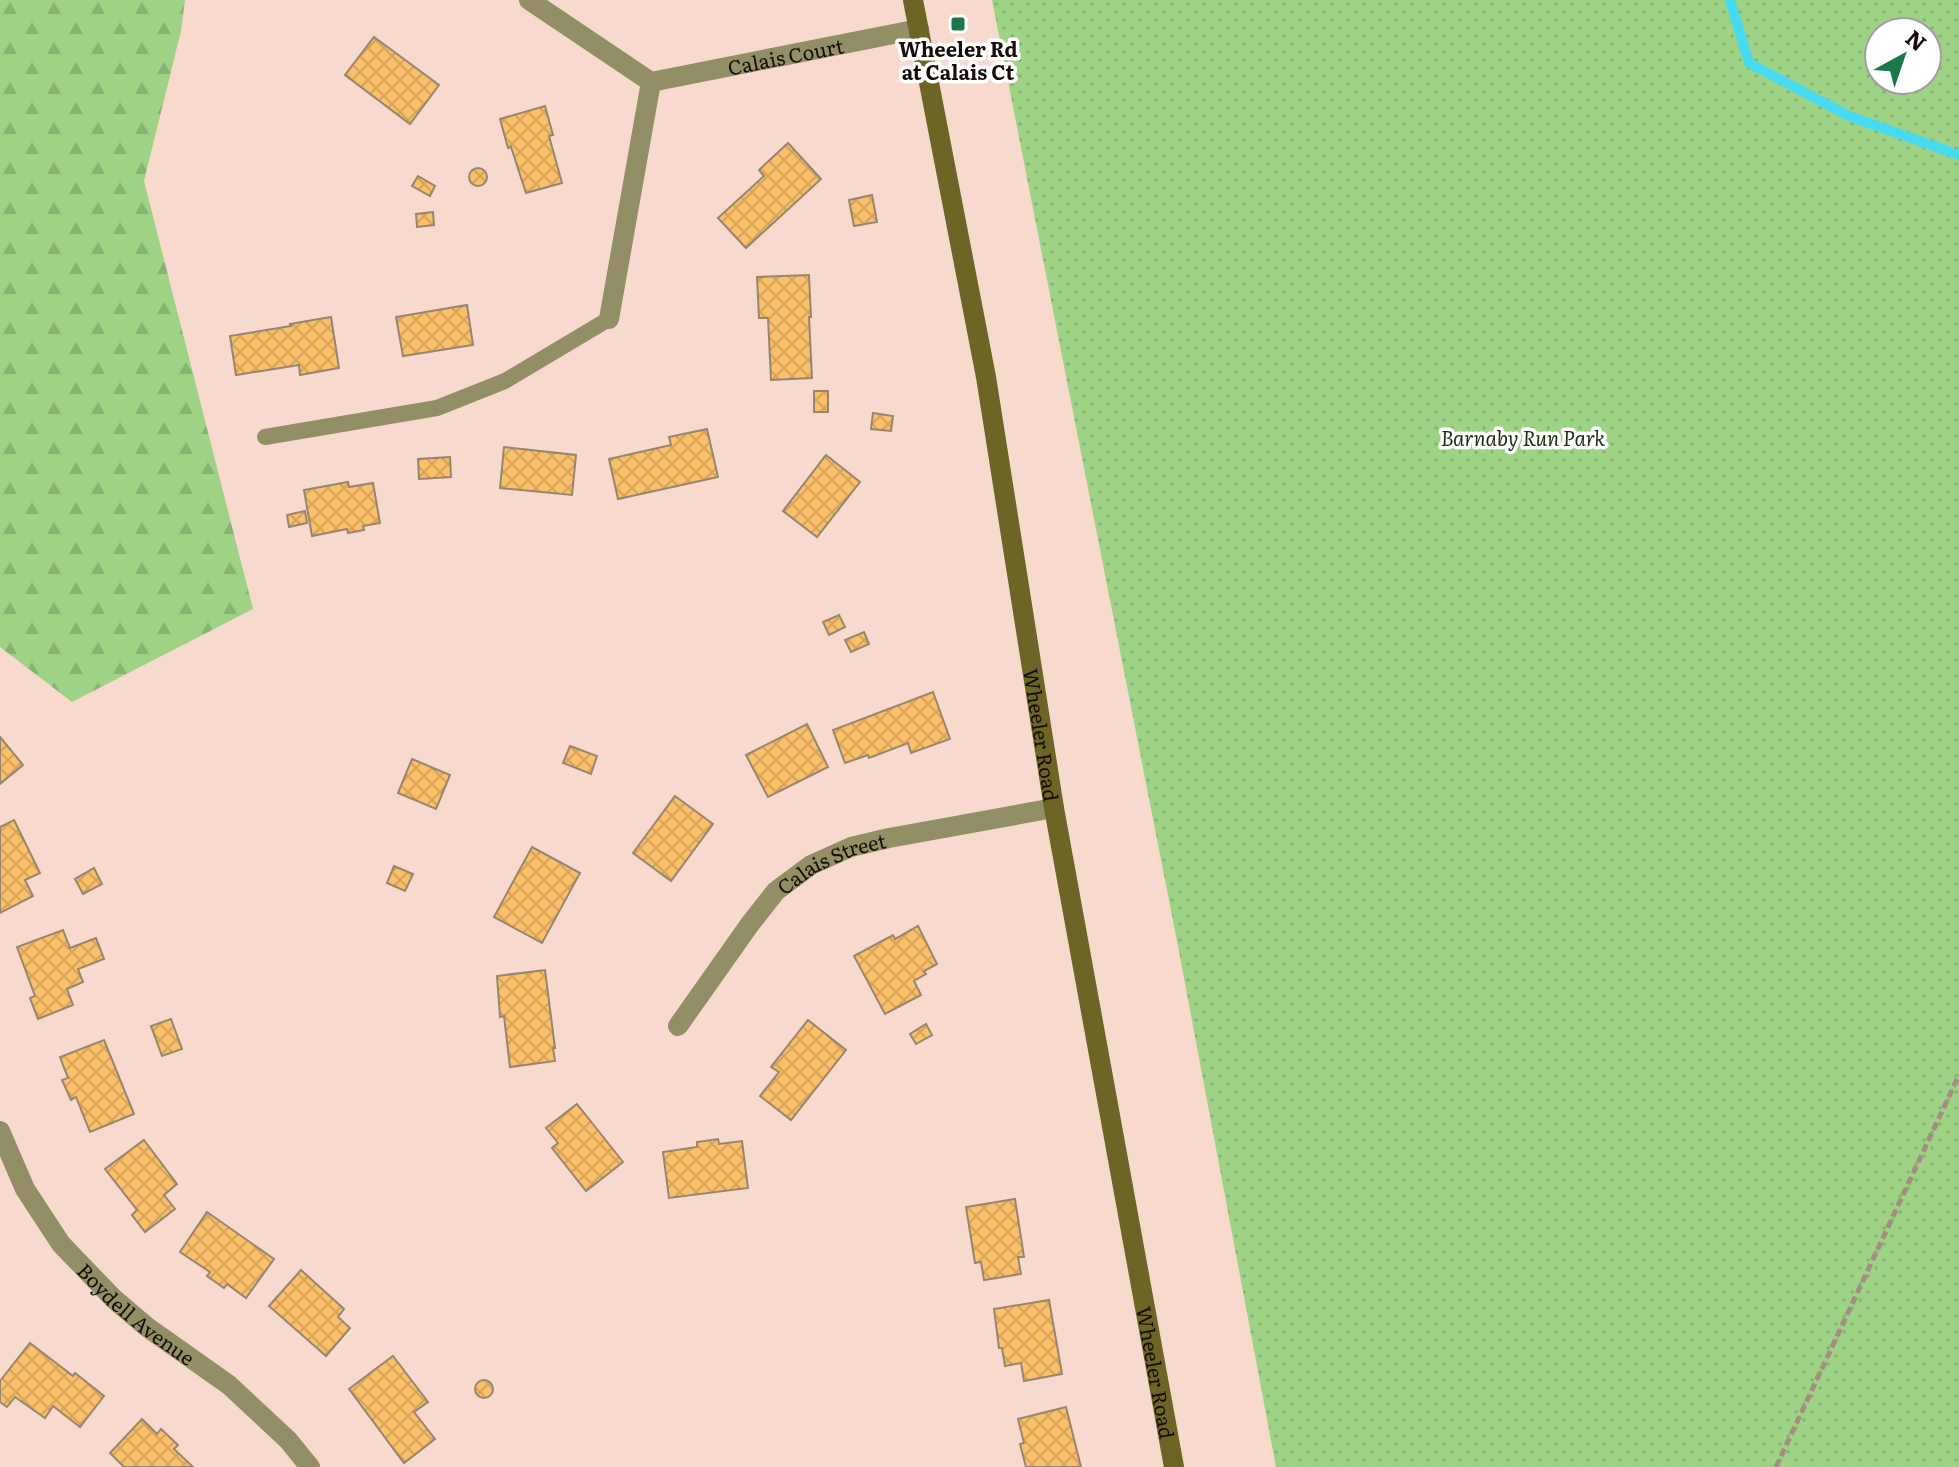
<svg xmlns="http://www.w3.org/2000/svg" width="1959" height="1467" font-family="Literata,serif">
<defs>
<pattern id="forest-firs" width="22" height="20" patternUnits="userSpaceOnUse" patternTransform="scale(2)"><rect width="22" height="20" fill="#9ed386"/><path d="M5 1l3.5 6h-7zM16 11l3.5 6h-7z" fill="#87b472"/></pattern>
<pattern id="park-dots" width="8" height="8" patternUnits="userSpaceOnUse" patternTransform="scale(2)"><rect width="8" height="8" fill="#9ed386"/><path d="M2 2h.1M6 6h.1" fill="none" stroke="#87b472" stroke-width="1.8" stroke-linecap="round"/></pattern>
<pattern id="building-cross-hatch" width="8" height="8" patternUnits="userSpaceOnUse" patternTransform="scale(2)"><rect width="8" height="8" fill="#fabf68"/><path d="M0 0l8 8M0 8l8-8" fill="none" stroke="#d6a359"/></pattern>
</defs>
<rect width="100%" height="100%" fill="#f8d9cd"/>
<polygon fill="url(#forest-firs)" points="0,0 185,0 181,31 144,181 253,609 72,702 0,647"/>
<path fill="url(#park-dots)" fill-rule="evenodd" d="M 992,0 L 1959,0 L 1959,1467 L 1276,1467 L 1177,941 ZM 1879,32 L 1927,32 L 1927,80 L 1879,80 Z"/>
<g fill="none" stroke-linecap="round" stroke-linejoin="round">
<polyline stroke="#47daf0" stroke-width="10" points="1730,0 1749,63 1849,116 1959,155"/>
</g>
<g fill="url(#building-cross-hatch)" stroke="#968670" stroke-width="2">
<polygon points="374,37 439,85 410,124 345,75"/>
<polygon points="545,106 553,135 549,136 562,183 526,193 511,147 508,148 500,119"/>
<polygon points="788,143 821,179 746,248 718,218 764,176 759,170"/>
<circle cx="478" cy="177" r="9"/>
<polygon points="418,176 435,186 430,196 412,186"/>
<polygon points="872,195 877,222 854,226 849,200"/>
<polygon points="433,212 434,225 417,227 416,214"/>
<polygon points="809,275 811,317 809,317 812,378 771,380 768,318 759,318 757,277"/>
<polygon points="467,305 473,345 403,356 396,317"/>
<polygon points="331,317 339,368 300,375 299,365 236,375 230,336 291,326 290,324"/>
<rect x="814" y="391" width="14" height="21"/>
<polygon points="873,413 893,416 891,431 871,429"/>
<polygon points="707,429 718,477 618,499 609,459 671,445 669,437"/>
<polygon points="504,447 576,455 572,495 500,488"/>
<polygon points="826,455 860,482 817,537 783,511"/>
<polygon points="450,457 451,477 419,479 418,459"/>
<polygon points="348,482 349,487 373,483 380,523 363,526 364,530 348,533 347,529 312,536 304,490"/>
<polygon points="305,511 307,523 289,527 287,515"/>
<polygon points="839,615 845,627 829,635 823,622"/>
<polygon points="864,632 869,644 851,652 845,640"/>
<polygon points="933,692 950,739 911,753 908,743 869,758 868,755 845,763 833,730"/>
<polygon points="807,724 828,767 768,797 746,755"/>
<polygon points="0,737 23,765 0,784"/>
<polygon points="570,746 597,756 591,774 563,763"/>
<polygon points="412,759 450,775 436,809 398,793"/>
<polygon points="675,796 713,824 671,881 633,853"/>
<polygon points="14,820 40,873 25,880 33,896 0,913 0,827"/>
<polygon points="532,847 580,873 542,943 494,917"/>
<polygon points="394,866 413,874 405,891 387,883"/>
<polygon points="94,868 102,884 83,894 75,879"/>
<polygon points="918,926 937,964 924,971 926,974 914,981 921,995 885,1014 854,956 893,935 895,939"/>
<polygon points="63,930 70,948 96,938 104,959 78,969 83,982 67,989 73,1005 38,1019 30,998 35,996 17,947"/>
<polygon points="545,970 555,1048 553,1048 555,1061 510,1067 504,1016 500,1017 497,976"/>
<polygon points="171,1019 182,1049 162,1056 151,1026"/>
<polygon points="808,1020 846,1050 791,1120 760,1096 779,1072 771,1067"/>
<polygon points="926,1024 932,1035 916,1044 910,1034"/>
<polygon points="104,1040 134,1114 90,1132 76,1097 71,1100 62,1080 68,1078 60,1057"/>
<polygon points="577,1104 623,1162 586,1191 552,1148 558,1143 546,1128"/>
<polygon points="718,1139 719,1144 742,1141 748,1188 669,1198 663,1152 697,1147 697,1142"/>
<polygon points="144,1140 177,1184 164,1195 175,1209 145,1232 132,1215 137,1210 105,1169"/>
<polygon points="1015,1199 1024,1257 1018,1257 1021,1274 984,1280 981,1262 975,1263 966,1207"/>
<polygon points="207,1212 274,1259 246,1298 227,1284 224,1288 207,1276 210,1272 180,1252"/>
<polygon points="301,1270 344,1309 338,1317 350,1328 326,1356 269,1306"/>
<polygon points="1049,1300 1062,1374 1024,1381 1021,1363 1005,1366 1002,1348 999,1348 994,1309"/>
<polygon points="30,1343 73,1376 75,1373 104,1396 80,1427 53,1406 45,1418 15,1397 7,1407 0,1402 0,1381"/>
<polygon points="393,1356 428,1402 414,1412 435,1439 404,1463 349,1389"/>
<circle cx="484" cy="1389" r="9"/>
<polygon points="1066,1407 1081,1467 1026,1467 1020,1444 1024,1443 1018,1419"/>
<polygon points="142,1419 157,1434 161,1429 178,1445 174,1449 193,1467 124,1467 110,1453"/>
</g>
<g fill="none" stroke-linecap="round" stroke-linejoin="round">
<polyline stroke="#a48d84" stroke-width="5" stroke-dasharray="8 4" stroke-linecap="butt" points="1776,1467 1959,1075"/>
<polyline stroke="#928e66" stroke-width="16" points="265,437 437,408 505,381 609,319"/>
<g stroke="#928e66" stroke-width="20">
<path id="s1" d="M 529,0 L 651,82 L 919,29"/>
<polyline points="609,319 651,82"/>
<path id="s2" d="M 678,1026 L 750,924 L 776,891 L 811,865 L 851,847 L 889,838 L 1054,808"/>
<path id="s3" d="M 0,1131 L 25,1189 L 61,1244 L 114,1299 L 147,1327 L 229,1385 L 288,1440 L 310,1467"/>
</g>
<path stroke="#6d6526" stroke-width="20" id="s4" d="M 913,0 L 986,377 L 1054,808 L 1174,1467"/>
</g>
<rect fill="#1a764b" stroke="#fff" stroke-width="3" x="950" y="16" width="16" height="16" rx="4"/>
<g text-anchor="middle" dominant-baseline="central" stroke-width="7" stroke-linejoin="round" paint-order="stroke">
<g font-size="20" font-weight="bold" fill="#160d08" stroke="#fff">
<text x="958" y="48">Wheeler Rd<tspan x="958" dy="23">at Calais Ct</tspan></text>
</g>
<g font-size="20" fill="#160d08" stroke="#fff">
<text stroke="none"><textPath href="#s1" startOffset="284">Calais Court</textPath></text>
<text stroke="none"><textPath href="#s4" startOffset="746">Wheeler Road</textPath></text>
<text stroke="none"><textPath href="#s2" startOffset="230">Calais Street</textPath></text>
<text stroke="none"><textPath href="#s3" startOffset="232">Boydell Avenue</textPath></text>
<text stroke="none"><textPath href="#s4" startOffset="1394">Wheeler Road</textPath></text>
</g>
<g font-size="20" font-style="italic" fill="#1b3110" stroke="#fff">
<text x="1523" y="437">Barnaby Run Park</text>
</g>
</g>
<g transform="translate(1903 56) rotate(40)"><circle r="38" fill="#ffffff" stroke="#a29e9c" stroke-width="2"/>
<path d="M0-6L14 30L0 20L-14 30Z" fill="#1a764b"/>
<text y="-12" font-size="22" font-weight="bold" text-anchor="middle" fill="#160d08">N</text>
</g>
</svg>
